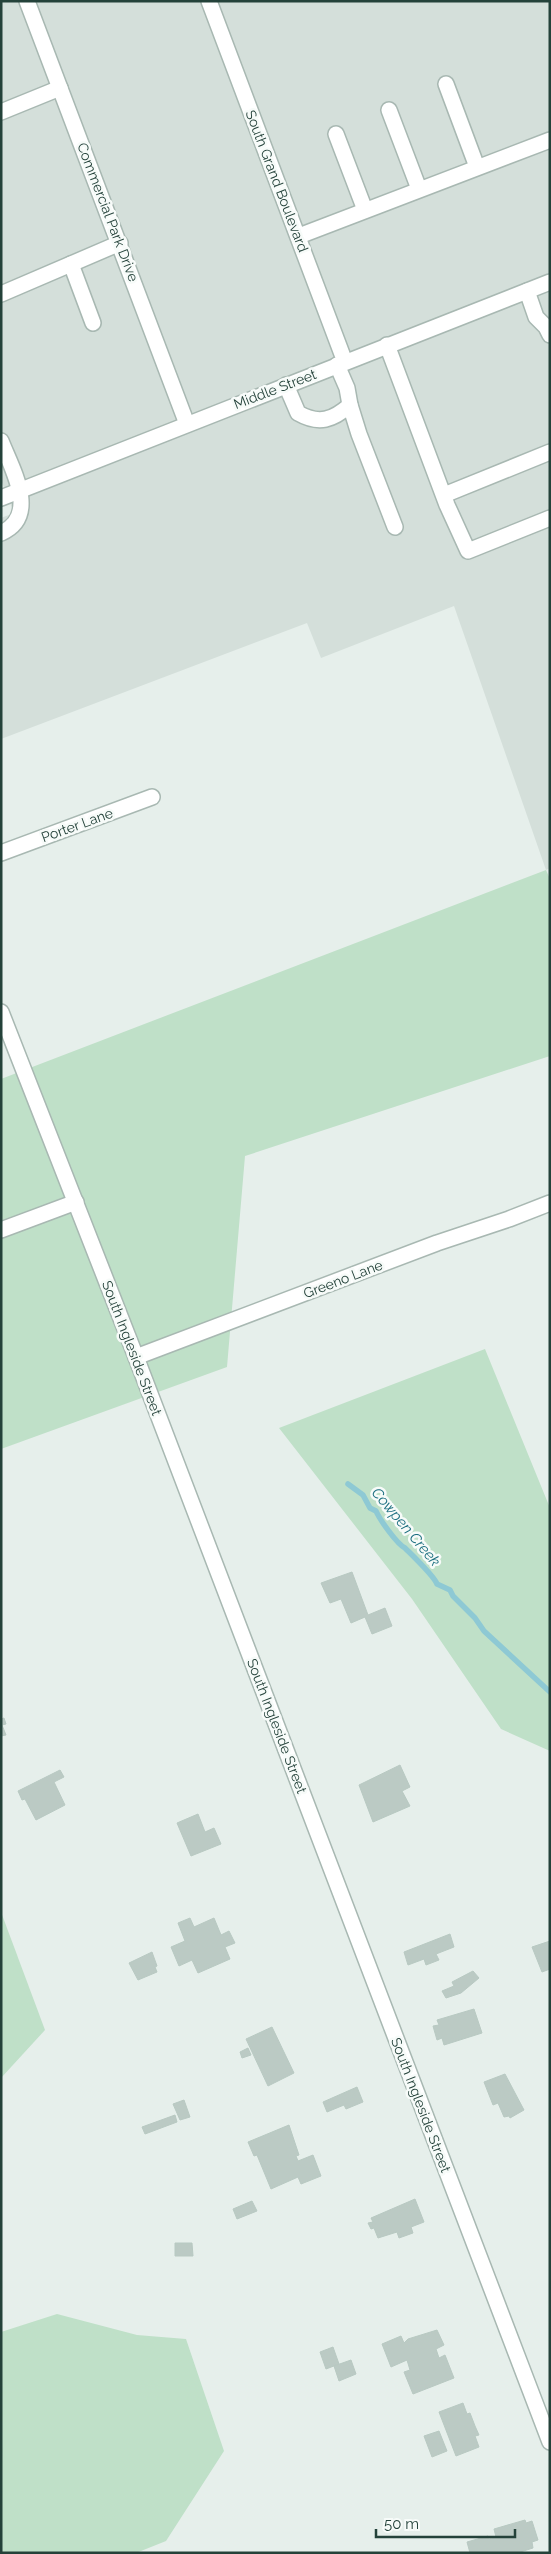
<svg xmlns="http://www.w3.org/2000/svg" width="551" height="2554" font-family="Raleway,sans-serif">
<rect width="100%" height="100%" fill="#e6efeb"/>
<polygon fill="#d4dfda" points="1,1 550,1 550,868 546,870 454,606 321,658 307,623 1,739 1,518 14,513 1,480"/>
<g fill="#bfe0c8">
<polygon points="546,870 550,879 550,1056 245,1156 227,1367 1,1449 1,1079"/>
<polygon points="485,1349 550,1508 550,1751 501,1729 412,1599 279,1428"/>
<polygon points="1,1912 45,2030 1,2078"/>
<polygon points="57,2314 137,2335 186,2339 224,2451 166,2541 136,2553 1,2553 1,2332"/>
</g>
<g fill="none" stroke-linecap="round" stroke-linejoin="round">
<path stroke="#8ec9d4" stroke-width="5.5" d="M 348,1484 L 363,1495 L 370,1508 L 376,1511 C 380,1520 397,1544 405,1548 C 413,1556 434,1576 437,1584 L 450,1590 L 453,1596 L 475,1618 L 484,1631 L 550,1692"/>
</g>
<g fill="#bbcac4" stroke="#b8c9c2">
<polygon points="352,1572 368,1615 385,1608 392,1626 372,1634 365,1617 351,1623 341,1599 330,1603 321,1583"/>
<polygon points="4,1718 6,1724 2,1725 6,1735 1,1736 1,1719"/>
<polygon points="400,1765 410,1787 402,1791 410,1806 373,1822 359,1785"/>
<polygon points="60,1770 64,1777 54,1782 65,1805 36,1820 25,1799 22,1800 18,1791"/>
<polygon points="198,1814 205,1832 214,1828 221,1844 191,1856 177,1823"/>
<polygon points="190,1918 194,1927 214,1918 221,1935 229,1931 235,1943 225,1947 230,1959 198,1973 192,1960 179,1966 171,1947 185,1941 178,1923"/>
<polygon points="450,1934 454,1947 436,1954 439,1960 426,1965 424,1959 408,1965 404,1952"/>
<polygon points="550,1941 550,1969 542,1972 532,1947"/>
<polygon points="152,1952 157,1966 155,1967 157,1972 138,1980 129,1963"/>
<polygon points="473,1971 479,1978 461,1993 446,1998 442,1991 454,1986 452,1982"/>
<polygon points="474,2009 482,2033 444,2045 442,2038 437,2040 433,2026 439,2025 437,2020"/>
<polygon points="272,2027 294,2073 268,2086 246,2039"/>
<polygon points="248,2048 251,2055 242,2058 240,2052"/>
<polygon points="505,2074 524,2110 510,2118 509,2116 504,2117 498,2103 493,2105 484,2082"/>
<polygon points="357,2087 363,2102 346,2109 344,2105 327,2112 323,2102"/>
<polygon points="184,2100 190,2117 180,2120 173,2104"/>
<polygon points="175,2115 177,2122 145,2134 142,2127"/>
<polygon points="289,2125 299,2155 296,2156 298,2161 313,2155 321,2176 301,2184 298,2177 271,2189 257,2155 254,2156 248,2142"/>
<polygon points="415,2199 424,2222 411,2227 413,2233 399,2238 397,2232 378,2238 374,2228 371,2229 368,2223 373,2222 371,2218"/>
<polygon points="252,2201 257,2211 237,2219 233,2209"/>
<polygon points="175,2243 192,2243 193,2256 175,2256"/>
<polygon points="437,2330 444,2345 436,2349 439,2358 445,2355 454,2378 413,2394 404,2372 410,2370 407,2360 391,2367 382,2344 401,2336 404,2343 408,2339"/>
<polygon points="333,2347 339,2364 326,2369 320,2352"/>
<polygon points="351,2360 356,2374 339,2381 334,2366"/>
<polygon points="463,2403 467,2414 470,2413 475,2426 479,2435 475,2436 479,2447 456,2456 439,2412"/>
<polygon points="439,2431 447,2451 432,2457 424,2436"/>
<polygon points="525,2520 526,2523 532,2521 538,2540 532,2542 533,2548 517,2553 470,2553 467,2542 488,2536 489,2539 496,2537 494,2529"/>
</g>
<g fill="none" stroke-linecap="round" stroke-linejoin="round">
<g stroke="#a8b8b2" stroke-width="18">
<g id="minor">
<polyline points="27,1 187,424"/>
<polyline points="209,1 345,362"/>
<polyline points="446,84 477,167"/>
<polyline points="389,110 419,189"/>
<polyline points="1,112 60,88"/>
<polyline points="336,134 365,210"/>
<polyline points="299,236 550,140"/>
<polyline points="71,264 93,323"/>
<polyline points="527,291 536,317 546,327 550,335"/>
<polyline points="1,294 120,243"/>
<polyline points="387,345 447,505 468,551 550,518"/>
<path d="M 286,385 L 298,413 C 319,425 333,420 350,405 L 347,388 L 337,365"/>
<polyline points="350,405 359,434 395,527"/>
<path d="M 1,441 C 12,469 40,516 1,533"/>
<polyline points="444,495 550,452"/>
<polyline points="1,498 550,282"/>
<polyline points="1,853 152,797"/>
<polyline points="1,1012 136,1357 550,2442"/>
<polyline points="1,1230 76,1202"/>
<polyline points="136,1357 437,1243 509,1219 550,1203"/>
</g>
</g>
<use href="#minor" stroke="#fff" stroke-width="15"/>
</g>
<g text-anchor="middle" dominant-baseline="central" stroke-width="5" stroke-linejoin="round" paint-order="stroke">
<g font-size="14" fill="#24423a" stroke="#f7fbf9">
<text transform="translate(277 181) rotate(69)">South Grand Boulevard</text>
<text transform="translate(108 212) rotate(69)">Commercial Park Drive</text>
<text transform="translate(275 389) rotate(-21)">Middle Street</text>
<text transform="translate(77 825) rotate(-20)">Porter Lane</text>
<text transform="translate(343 1279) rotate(-21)">Greeno Lane</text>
<text transform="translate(132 1348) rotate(69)">South Ingleside Street</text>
<text transform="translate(277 1726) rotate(69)">South Ingleside Street</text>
<text transform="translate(421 2105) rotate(69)">South Ingleside Street</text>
</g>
<g font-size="15" font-style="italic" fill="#1c6f80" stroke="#f7fbf9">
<text transform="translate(406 1527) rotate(50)">Cowpen Creek</text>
</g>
</g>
<rect width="551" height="2554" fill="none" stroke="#24423a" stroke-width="5"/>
<path d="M376 2529v8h139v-8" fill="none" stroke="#24423a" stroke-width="2.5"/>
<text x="384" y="2529" font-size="15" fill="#24423a" stroke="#f7fbf9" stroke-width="4" paint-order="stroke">50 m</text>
</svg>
